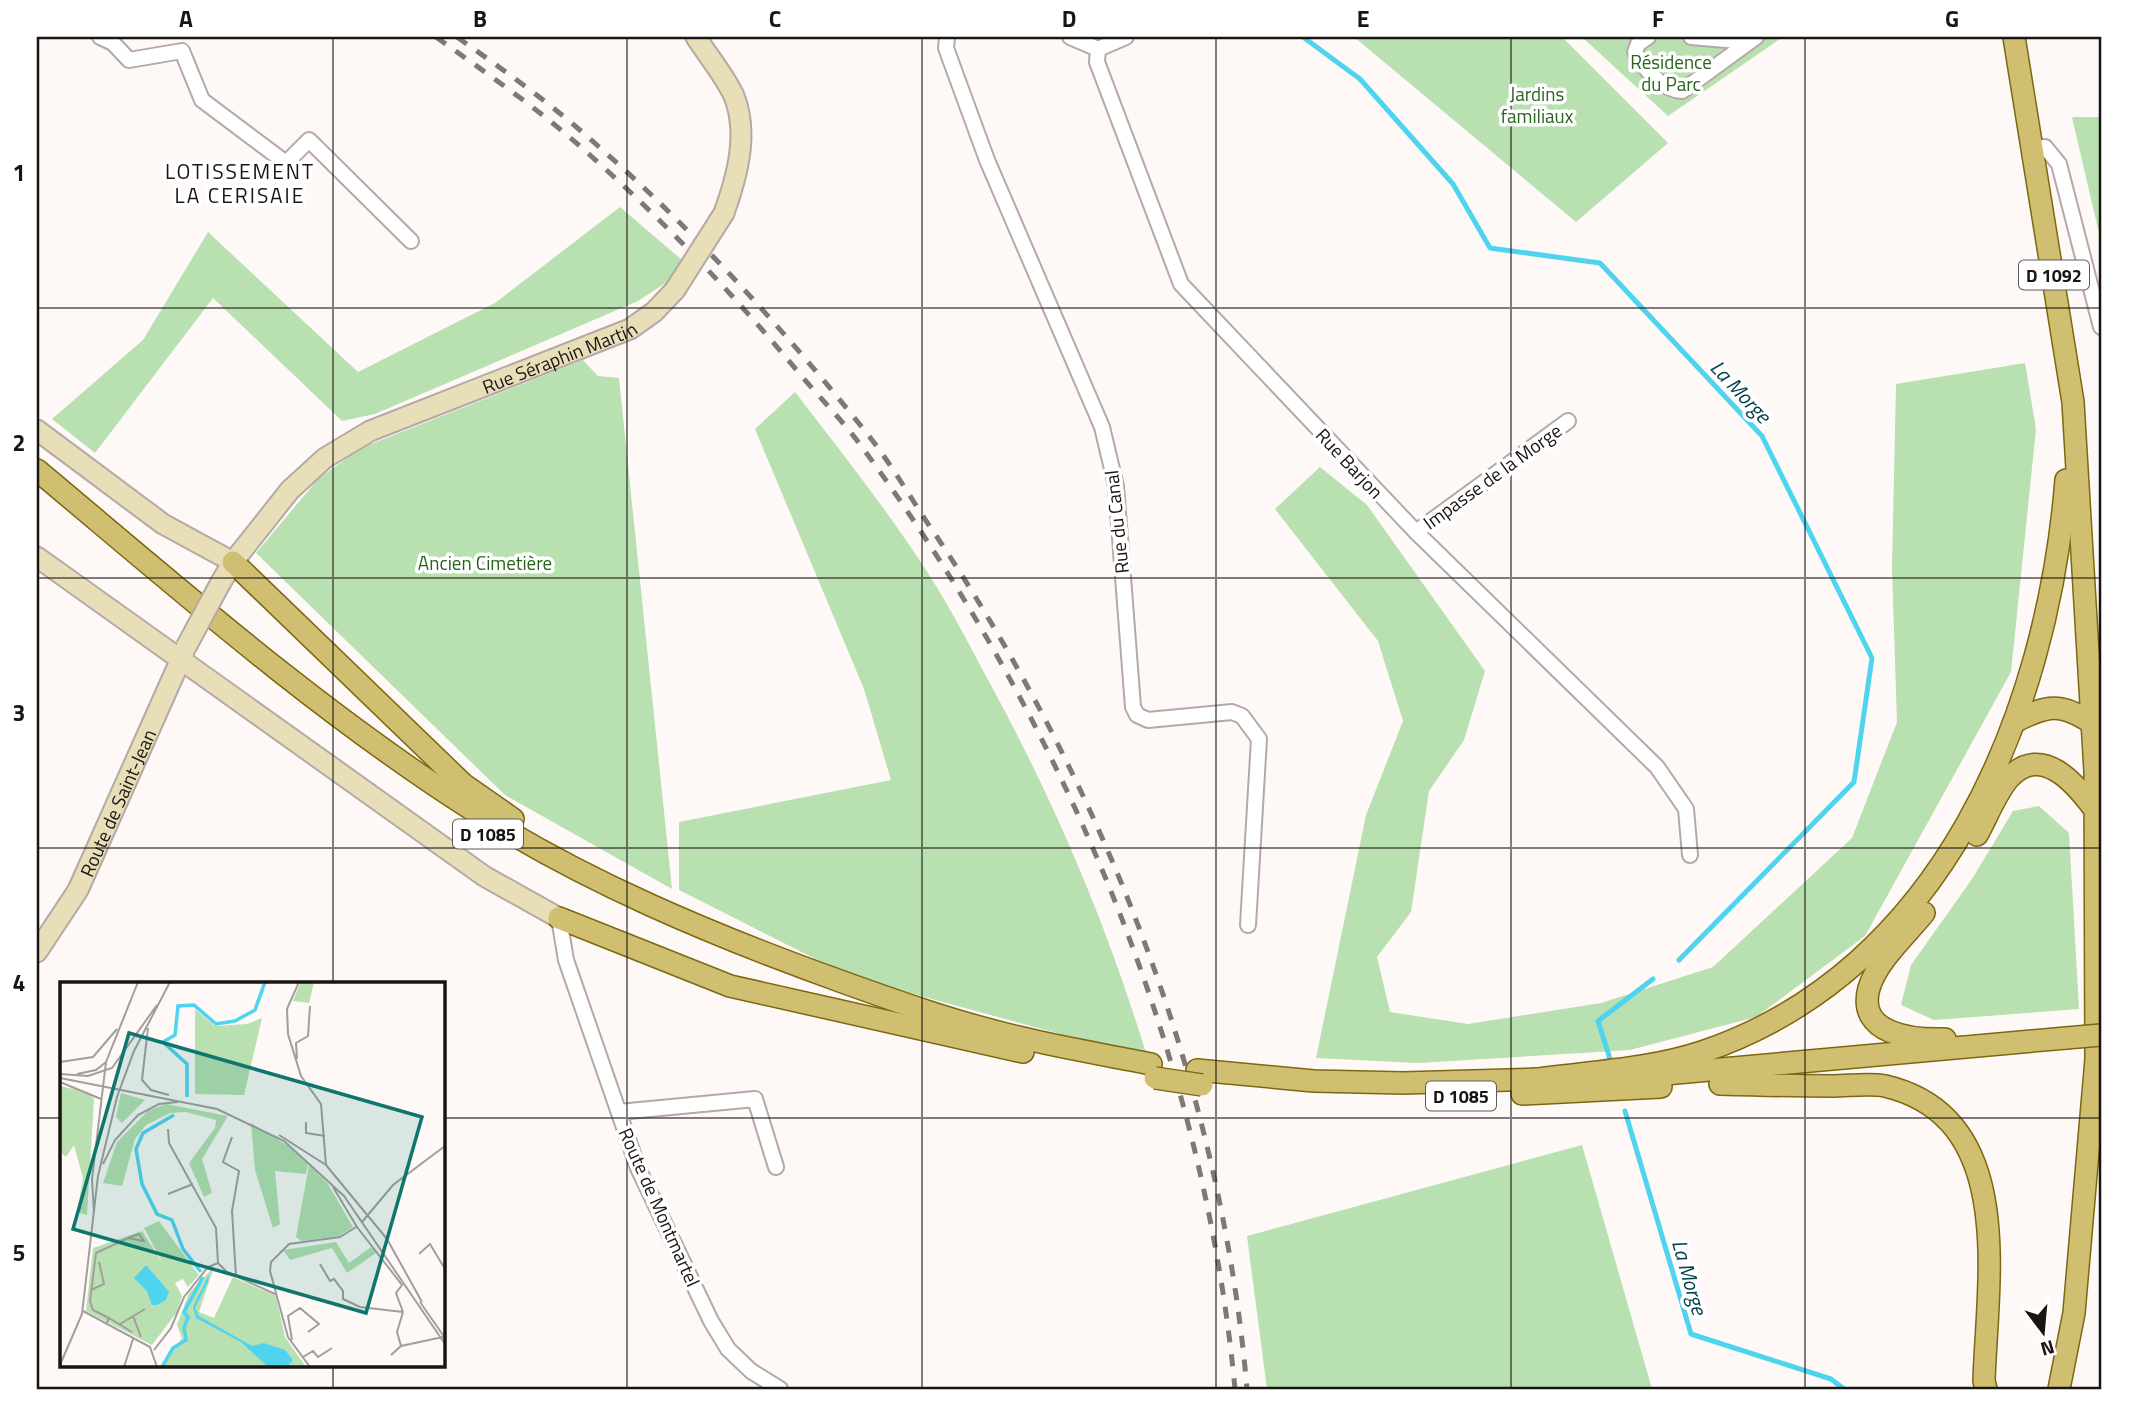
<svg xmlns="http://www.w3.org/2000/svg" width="2138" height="1426" font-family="'Titillium Web',sans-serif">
<rect width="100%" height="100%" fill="#fef9f7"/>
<g fill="#b8e0b1">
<polygon points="1354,37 1562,37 1668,143 1576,222"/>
<polygon points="1582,37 1783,37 1668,116"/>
<polygon points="2072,117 2101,117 2101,242"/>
<polygon points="620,207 682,260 670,280 638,301 375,414 342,421 213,298 95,453 52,419 143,340 208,232 358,372 495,303"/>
<polygon points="583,360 598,376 619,378 672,889 505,795 256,553 318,479 361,448"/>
<polygon points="2025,363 2036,429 2011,672 1865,936 1756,1017 1630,1050 1418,1063 1316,1058 1366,815 1403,721 1378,641 1275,509 1320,467 1367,505 1485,671 1464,740 1429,791 1411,912 1377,957 1390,1012 1468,1024 1601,1003 1713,967 1852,838 1897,722 1892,569 1896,384"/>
<path d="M 795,392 C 839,449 884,506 924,567 C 947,602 967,640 987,678 C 1053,798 1106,922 1146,1053 L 1064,1035 L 851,977 L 679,890 L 679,822 L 891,780 L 864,689 L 755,429 Z"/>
<polygon points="2039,806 2069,833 2079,1009 1934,1020 1901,1005 1911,965 1972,879 2013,811"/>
<polygon points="1582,1145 1652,1389 1267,1389 1247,1236"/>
</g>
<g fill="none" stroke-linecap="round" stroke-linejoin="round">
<g stroke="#4fd4f0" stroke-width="5">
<polyline points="1303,37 1360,79 1453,184 1490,248 1600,263 1762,436 1872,658 1854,782 1679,960"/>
<polyline points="1610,1059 1598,1021 1653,979"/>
<polyline points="1625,1111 1691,1334 1831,1379 1844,1389"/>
</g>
<g stroke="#b5a9a5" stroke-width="18">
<g id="street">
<polyline points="100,37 113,43 129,60 182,51 202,100 286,163 309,140 411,241"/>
<polyline points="947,37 946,48 987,160 1102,427 1116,486 1133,707 1137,715 1148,720 1232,712 1242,716 1259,739 1248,925"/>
<polyline points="1070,37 1098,49"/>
<path d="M 1648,37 L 1638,44 L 1635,52 C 1644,69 1662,90 1682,91 L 1756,37"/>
<polyline points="1691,37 1749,42"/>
<polyline points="1098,49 1097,62 1181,284 1416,532 1657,767 1686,809 1690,855"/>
<polyline points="1098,49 1126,37"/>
<polyline points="2033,148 2045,147 2059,164 2101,327"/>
<polyline points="1416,532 1568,421"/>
<polyline points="559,918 566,960 638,1168 711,1321 728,1349 751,1371 780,1389"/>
<polyline points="619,1112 755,1099 776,1167"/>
</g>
</g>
<g stroke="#b5a9a5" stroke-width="23">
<g id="secondary">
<path d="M 696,37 C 708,56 725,76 734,96 C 749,134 737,177 724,213"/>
<polyline points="37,430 163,524 233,562"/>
<polyline points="37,557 484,876 559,918"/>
<path id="s1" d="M 221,582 L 233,562 L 290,490 L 325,458 L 370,431 L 630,329 L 654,312 L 675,290"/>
<path id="s2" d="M 37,952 L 78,890 L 184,652"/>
</g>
</g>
<g stroke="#7c6812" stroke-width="24">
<g id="primary">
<polyline points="2014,37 2073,402 2095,771 2096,1059 2074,1313 2059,1389"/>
<path d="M 37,470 C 177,587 314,708 468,807 C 583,881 712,935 840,981 C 898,1002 958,1023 1018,1037 C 1062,1048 1107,1055 1151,1064"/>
<polyline points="233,562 463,784 513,819"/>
<path d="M 2014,722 C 2047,705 2060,702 2092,723"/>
<path d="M 1977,835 C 1987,817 1996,793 2009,778 C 2042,743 2076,784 2095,810"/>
<path d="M 1924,913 C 1906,935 1877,961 1869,988 C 1856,1035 1914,1040 1945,1039"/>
<polyline points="559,918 730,986 1023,1052"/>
<polyline points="1197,1070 1314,1081 1403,1083 1544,1079"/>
<polyline points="1643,1076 2066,1038"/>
<path d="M 1530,1080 C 1586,1072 1648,1070 1702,1052 C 1942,971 2047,715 2066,480"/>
<path d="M 1720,1084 C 1757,1085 1795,1086 1832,1086 C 1849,1086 1869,1083 1885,1086 C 2018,1117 1987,1281 1984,1381 L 1986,1389"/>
<polyline points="1522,1094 1661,1087"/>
</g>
</g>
<use href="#street" stroke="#fff" stroke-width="14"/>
<use href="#secondary" stroke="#e8dfb8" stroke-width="19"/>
<use href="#primary" stroke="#d0bf71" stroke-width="21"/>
<g stroke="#7d7977" stroke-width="5" stroke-dasharray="12 12" stroke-linecap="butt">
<path d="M 436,37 C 489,75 543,112 591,156 C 666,223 735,296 799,373 C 820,398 843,421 862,447 C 1063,721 1203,1050 1235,1389"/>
<path d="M 457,37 C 505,71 554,106 598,146 C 697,233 787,333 869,436 C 894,468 914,504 937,537 C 1105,789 1221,1087 1247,1389"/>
</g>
<g stroke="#b5a9a5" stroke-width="23" stroke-linecap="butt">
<g id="secondary-bridge">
<polyline points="675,290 724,213"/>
<polyline points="186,647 221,582"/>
</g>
</g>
<g stroke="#7c6812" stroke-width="24" stroke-linecap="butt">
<g id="primary-bridge">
<polyline points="2066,1038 2101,1035"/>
<polyline points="1155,1078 1202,1085"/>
</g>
</g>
<use href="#secondary-bridge" stroke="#e8dfb8" stroke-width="19"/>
<use href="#primary-bridge" stroke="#d0bf71" stroke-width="21"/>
</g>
<path fill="none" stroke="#191513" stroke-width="2" stroke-opacity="0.55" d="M 333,37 L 333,983M 627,37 L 627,1389M 922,37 L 922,1389M 1216,37 L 1216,1389M 1511,37 L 1511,1389M 1805,37 L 1805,1389M 37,308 L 2101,308M 37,578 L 2101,578M 37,848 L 2101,848M 37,1118 L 61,1118M 443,1118 L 2101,1118M 333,1365 L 333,1389"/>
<g text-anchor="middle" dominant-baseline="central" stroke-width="7" stroke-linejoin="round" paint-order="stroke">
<g fill="#fff" stroke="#5e5b5a" stroke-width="2">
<rect x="2019" y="260.5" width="70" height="29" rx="5"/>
<rect x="453" y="819.5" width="70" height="29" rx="5"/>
<rect x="1426" y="1081.5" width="70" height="29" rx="5"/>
</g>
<g font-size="18" font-weight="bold" fill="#191513">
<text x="2054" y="275">D 1092</text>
<text x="488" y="834">D 1085</text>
<text x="1461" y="1096">D 1085</text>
</g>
<g font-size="19" fill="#29641e" stroke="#fff">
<text x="1671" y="61">Résidence<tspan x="1671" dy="22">du Parc</tspan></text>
<text x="1537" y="93">Jardins<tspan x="1537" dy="22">familiaux</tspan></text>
<text x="485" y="562">Ancien Cimetière</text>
</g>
<g font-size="19" fill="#191513" stroke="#fff">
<text stroke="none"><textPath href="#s1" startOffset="418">Rue Séraphin Martin</textPath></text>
<text transform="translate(1350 463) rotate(47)">Rue Barjon</text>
<text transform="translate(1492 476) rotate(-36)">Impasse de la Morge</text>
<text transform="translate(1116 522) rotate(-96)">Rue du Canal</text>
<text stroke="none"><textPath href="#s2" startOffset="170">Route de Saint-Jean</textPath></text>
<text transform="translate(660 1207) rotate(66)">Route de Montmartel</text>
</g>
<g font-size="21" letter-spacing="2" fill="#191513" stroke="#fff">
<text x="240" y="171">LOTISSEMENT<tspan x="240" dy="24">LA CERISAIE</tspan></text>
</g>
<g font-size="21" font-style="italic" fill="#01404c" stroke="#fff">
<text transform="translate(1741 391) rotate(47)">La Morge</text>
<text transform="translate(1690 1277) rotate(74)">La Morge</text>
</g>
</g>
<g transform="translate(60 982)">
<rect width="385" height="385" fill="#fef9f7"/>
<path d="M 241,0 L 254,0 L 249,21 L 233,19 ZM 135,27 L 155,44 L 187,42 L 202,36 L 184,113 L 135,112 ZM 0,104 L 27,110 L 34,117 L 27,233 L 17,230 L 23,196 L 14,163 L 6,175 L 0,170 ZM 61,111 L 85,118 L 62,141 L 56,135 ZM 106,122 L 168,134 L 142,177 L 152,211 L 144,215 L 129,181 L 155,146 L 156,138 L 126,130 L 110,131 L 86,143 L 75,157 L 62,204 L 43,201 L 57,160 L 88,129 ZM 191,141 L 228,164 L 248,182 L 246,192 L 215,189 L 220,242 L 213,246 L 195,188 ZM 249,183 L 268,202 L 293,245 L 279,254 L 241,259 L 236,255 ZM 99,239 L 139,293 L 128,305 L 123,297 L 115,301 L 122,314 L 117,330 L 92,363 L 26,329 L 33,266 L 82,249 L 103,282 L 84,246 ZM 276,260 L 289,281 L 311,265 L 316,271 L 287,291 L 272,266 L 230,278 L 223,268 ZM 154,285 L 139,330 L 154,336 L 173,295 L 216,314 L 225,355 L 246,385 L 101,385 L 122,356 L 117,343 L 129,311 Z" fill="#b8e0b1"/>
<path d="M 86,283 L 109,310 L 106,318 L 97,323 L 92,323 L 87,309 L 74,296 ZM 149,292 L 148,300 L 135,326 L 139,334 L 192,364 L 204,361 L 225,368 L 233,378 L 227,385 L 208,385 L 181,360 L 136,336 L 133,325 Z" fill="#4fd4f0"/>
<path fill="none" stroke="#4fd4f0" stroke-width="3.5" d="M 127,115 L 127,82 L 103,60 L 115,53 L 118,24 L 134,23 L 156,42 L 175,39 L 195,28 L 205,0M 114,133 L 83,151 L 76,167 L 82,202 L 97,232 L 112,238 L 123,267 L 141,290M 102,385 L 113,366 L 126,358 L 124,346 L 128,335 L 124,330 L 143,295"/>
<path fill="none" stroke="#a29e9c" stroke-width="2" d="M 239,0 L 227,27 L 228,52 L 241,94 L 261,122 L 266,183 L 327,257M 88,46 L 82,98 L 91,108 L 109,113M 237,77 L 236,61 L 248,54 L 250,24M 0,80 L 33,75 L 57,47M 0,92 L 28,94 L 52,86 L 97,23M 17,92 L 36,88 L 46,80M 0,96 L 157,127 L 224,159 L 284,214 L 385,362M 0,100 L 41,117M 246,140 L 246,151 L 265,154M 108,147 L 109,161 L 156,246 L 158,281 L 167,290 L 217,313M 219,153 L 266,183M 172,155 L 163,180 L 179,189 L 172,229 L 176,295M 43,182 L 55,158 L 78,133 L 99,122 L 118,120M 273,205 L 297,245M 108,212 L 133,202M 34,231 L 32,197 L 46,80 L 78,0M 302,240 L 333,203 L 385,164M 297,245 L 342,303 L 336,311 L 343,330M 327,257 L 362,320M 359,272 L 370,262 L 385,287M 260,282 L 270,299 L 274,297 L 283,309 L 283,317 L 300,325 L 343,330M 31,308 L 44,302 L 39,280M 360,320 L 385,356M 23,329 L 90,365 L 97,385M 73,334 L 81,355M 49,336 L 72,350M 46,342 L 49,336 L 33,328 L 30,319 L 36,271 L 68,256 L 84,259 L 79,252 L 68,256M 60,342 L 85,327M 232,358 L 228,334 L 240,326 L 259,342 L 248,350M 341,364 L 337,350 L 343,330M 94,368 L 111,346 L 124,315 L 148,285 L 158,281M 331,373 L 341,364 L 383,355M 243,375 L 253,369 L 258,375 L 272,366M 0,383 L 22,332 L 38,194 L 57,115 L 74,69 L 110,0M 64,385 L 73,357M 250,385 L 228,355 L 210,289 L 211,280 L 229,262 L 280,255 L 296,245"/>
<path fill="#0f766e" fill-opacity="0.15" stroke="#0f766e" stroke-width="3.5" d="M 69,51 L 362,135 L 306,331 L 13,247 Z"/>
<rect width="385" height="385" fill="none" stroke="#191513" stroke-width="3.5"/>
</g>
<rect width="2138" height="1426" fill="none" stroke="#ffffff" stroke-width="77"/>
<g transform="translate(2043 1332) rotate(164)" stroke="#ffffff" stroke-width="5" paint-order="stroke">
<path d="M0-5L12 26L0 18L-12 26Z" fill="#191513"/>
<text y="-10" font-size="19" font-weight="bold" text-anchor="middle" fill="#191513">N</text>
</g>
<rect x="38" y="38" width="2062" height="1350" fill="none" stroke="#191513" stroke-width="2.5"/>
<g font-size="23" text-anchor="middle" font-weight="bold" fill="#191513">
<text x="186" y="27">A</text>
<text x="480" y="27">B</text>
<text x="775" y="27">C</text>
<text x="1069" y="27">D</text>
<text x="1363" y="27">E</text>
<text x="1658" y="27">F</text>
<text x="1952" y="27">G</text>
<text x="19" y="181">1</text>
<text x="19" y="451">2</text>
<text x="19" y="721">3</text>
<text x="19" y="991">4</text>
<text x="19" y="1261">5</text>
</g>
</svg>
